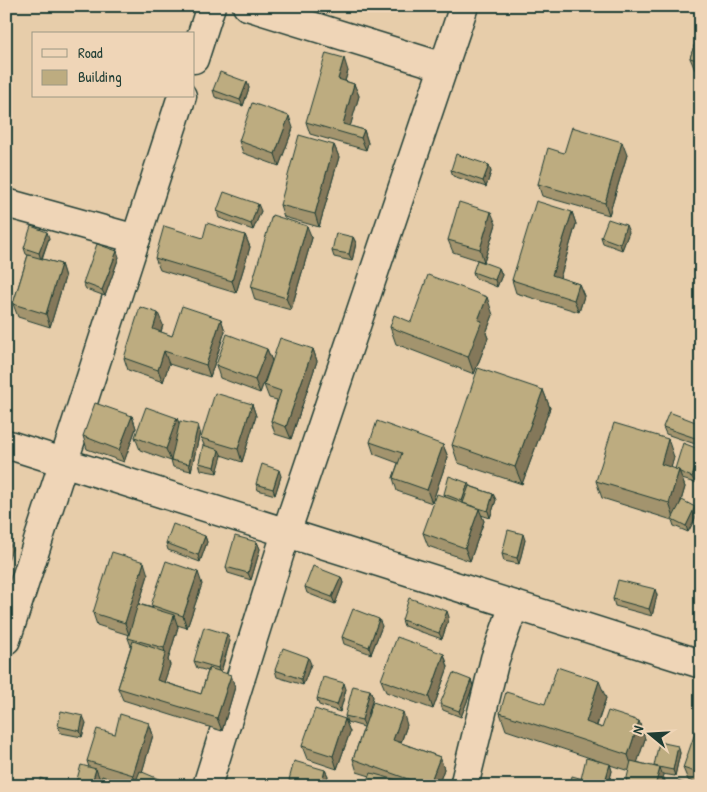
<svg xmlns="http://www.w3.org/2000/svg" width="707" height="792" font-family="'Patrick Hand',sans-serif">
<rect width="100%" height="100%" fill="#e7cdaa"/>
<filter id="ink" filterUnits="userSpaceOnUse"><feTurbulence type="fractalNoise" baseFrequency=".02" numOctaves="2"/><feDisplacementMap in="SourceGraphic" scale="10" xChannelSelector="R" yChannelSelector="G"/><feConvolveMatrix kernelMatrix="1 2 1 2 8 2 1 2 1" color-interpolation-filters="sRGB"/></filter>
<g filter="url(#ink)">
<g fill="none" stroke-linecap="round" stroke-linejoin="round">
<g stroke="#1f3d34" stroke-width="31">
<g id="street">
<polyline points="247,6 444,67"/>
<polyline points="194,59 211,6"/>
<polyline points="6,203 136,239"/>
<polyline points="6,444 701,664"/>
<polyline points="6,640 182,96"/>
<polyline points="207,786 286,533 464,6"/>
<polyline points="464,786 495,659 514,605"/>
</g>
</g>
<use href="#street" stroke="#efd5b7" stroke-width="28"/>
</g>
<g fill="#a3946e" stroke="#1f3d34">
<polygon points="701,25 701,72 695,70 690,58"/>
<polygon points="348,71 345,81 354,84 359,96 350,126 364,130 368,143 366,150 310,134 306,122"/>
<polygon points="247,82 249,88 243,106 215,97 213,90"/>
<polygon points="293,128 279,166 243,153 239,141"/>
<polygon points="334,145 339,157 319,227 284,217 280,205"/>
<polygon points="564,153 627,155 609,215 542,196 538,184"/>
<polygon points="489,165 491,172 486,187 453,176 451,170"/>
<polygon points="217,211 261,211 253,230 219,218"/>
<polygon points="572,212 576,224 560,278 579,284 584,296 579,312 516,293 512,280"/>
<polygon points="496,224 484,262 453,252 448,240"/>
<polygon points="629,232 622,250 603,243 601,237"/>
<polygon points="245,235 250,247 236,293 160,270 155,258 203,238"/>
<polygon points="353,237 356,243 352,261 334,257 332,251"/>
<polygon points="49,238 42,259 61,264 65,277 50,327 18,317 13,304 28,255 26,254 24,248"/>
<polygon points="312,238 291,310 255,300 251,287"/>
<polygon points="119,257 105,296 86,289 83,283"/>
<polygon points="499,268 502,275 497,287 475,278 473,272"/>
<polygon points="493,315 486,333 488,338 474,374 396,344 390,327 411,322"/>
<polygon points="221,319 225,331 210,377 169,364 163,382 128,370 124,358 163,325 161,332 172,336"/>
<polygon points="267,349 272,361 260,393 220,378 216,365"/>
<polygon points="313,349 317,361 291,439 275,434 271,421 277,400 269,398 264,385"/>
<polygon points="543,390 550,408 522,484 458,463 452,445"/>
<polygon points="252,404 256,416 242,462 221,455 217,473 201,470 199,463 204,445 201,438"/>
<polygon points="132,416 136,428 124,462 87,449 83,436"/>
<polygon points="177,418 179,425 200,432 191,471 173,467 171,460 171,459 171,461 140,450 135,437"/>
<polygon points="701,424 701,446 666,434 663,427"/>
<polygon points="370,442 443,445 448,457 432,503 397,491 393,478 398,463 374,454"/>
<polygon points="701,450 701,466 695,483 682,479 685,487 681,501 695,507 698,513 688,532 674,526 672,520 602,498 596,481 674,457 671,468 675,469"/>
<polygon points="281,476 275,495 258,490 256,484"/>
<polygon points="470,486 493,494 496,500 490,518 481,515 484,521 470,561 428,546 423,533 445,497 444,494"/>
<polygon points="205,536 207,542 200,562 168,550 166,543"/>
<polygon points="525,540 519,564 504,561 502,554"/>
<polygon points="257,542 260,549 251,580 228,573 226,567"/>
<polygon points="148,575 139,604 153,608 151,605 202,584 187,628 177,625 178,627 168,660 170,665 164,682 201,694 208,671 197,668 194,661 230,641 221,672 235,687 222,731 123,700 118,688 131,646 128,638 129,635 97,625 93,613"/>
<polygon points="341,577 343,583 335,604 307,593 305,587"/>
<polygon points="657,595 652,616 615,606 613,599"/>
<polygon points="449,617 442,639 404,626 402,620"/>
<polygon points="382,626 371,654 344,644 342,637"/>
<polygon points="444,654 448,667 433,709 386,692 381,680"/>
<polygon points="311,664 303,685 277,677 275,670"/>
<polygon points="471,680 473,686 461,717 443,710 440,704"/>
<polygon points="346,689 340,712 319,705 317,699"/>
<polygon points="370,690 373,697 366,722 407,725 401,743 440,757 444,769 438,786 366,786 370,776 357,772 353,759 364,727 347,722 345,716"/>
<polygon points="606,698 597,726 602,728 639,721 645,739 637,762 654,767 654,766 678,746 680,753 675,776 662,774 665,781 629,771 610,765 612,771 608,786 570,786 581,779 602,762 506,730 500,713 545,704"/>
<polygon points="345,719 350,732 337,769 307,759 302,746"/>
<polygon points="86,723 82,737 61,733 58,726"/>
<polygon points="149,723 153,735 142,772 163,786 133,786 113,780 75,786 89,767 87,761 115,734"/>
<polygon points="701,732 701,785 688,780 683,768"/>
<polygon points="325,770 328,776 325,786 281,786 291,785 289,780"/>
</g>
<g fill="#84785a" stroke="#1f3d34">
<polygon points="344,58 348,71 342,91 338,79"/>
<polygon points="247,82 249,88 243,106 240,100"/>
<polygon points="354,84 359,96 348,134 343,124"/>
<polygon points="289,116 293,128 279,166 275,154"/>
<polygon points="364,130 368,143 366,150 361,138"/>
<polygon points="622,142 627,155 609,215 605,203"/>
<polygon points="334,145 339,157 319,227 315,214"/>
<polygon points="489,165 491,172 486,187 483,181"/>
<polygon points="258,204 261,211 253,230 251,224"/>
<polygon points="491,212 496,224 484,262 480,249"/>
<polygon points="572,212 576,224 557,288 552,275"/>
<polygon points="626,225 629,232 622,250 620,244"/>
<polygon points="307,226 312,238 291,310 286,298"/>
<polygon points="47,232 49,238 41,260 39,253"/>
<polygon points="245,235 250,247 236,293 232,281"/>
<polygon points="353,237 356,243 352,261 349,254"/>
<polygon points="117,251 119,257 105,296 102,290"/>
<polygon points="61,264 65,277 50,327 46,314"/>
<polygon points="499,268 502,275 497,287 495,280"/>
<polygon points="579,284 584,296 579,312 574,300"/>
<polygon points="487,297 493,315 486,333 488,338 474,374 468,357 478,320"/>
<polygon points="158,313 163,325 157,342 153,329"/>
<polygon points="221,319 225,331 210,377 206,365"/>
<polygon points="267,349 272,361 260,393 255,380"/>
<polygon points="313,349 317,361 291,439 286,427"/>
<polygon points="164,351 169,364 163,382 158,370"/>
<polygon points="543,390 550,408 522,484 515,467"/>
<polygon points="252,404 256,416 242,462 238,449"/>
<polygon points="132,416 136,428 124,462 119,450"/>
<polygon points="177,418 182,431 171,461 166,449"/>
<polygon points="198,425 200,432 191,471 189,464"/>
<polygon points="668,439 674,457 667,482 661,464"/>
<polygon points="443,445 448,457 432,503 427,490"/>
<polygon points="219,450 222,456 217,473 215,467"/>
<polygon points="701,452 701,466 695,483 692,477"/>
<polygon points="279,470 281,476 275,495 273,489"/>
<polygon points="679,470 685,487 675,521 669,503"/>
<polygon points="468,483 471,489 465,507 462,501"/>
<polygon points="493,494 496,500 490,518 488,511"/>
<polygon points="695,507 698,513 688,532 686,526"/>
<polygon points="479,509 484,521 470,561 465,548"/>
<polygon points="523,534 525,540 519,564 517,558"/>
<polygon points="7,536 12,549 6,566 6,539"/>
<polygon points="205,536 207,542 200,562 198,555"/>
<polygon points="257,542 260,549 251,580 248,573"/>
<polygon points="144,562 148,575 129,635 125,623"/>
<polygon points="198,572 202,584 187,628 183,616"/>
<polygon points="341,577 343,583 335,604 332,597"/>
<polygon points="655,589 657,595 652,616 649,609"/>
<polygon points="447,611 449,617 442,639 439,633"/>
<polygon points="174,615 178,627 168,660 170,665 161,692 157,680 165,653 164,648"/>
<polygon points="379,619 382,626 371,654 369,647"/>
<polygon points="227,634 230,641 220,674 218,668"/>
<polygon points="444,654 448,667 433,709 429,697"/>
<polygon points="308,657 311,664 303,685 301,679"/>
<polygon points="231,675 235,687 222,731 217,718"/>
<polygon points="471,680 473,686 461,717 459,711"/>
<polygon points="599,681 606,698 592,739 586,722"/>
<polygon points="344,683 346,689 340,712 337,705"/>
<polygon points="370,690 373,697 365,727 362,720"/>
<polygon points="403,712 407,725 397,753 393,740"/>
<polygon points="83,716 86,723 82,737 80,731"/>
<polygon points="345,719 350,732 337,769 333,756"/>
<polygon points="639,721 645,739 634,773 628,755"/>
<polygon points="149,723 153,735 138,786 137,786 133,775"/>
<polygon points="678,746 680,753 675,776 673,770"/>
<polygon points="440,757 444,769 438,786 429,786"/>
<polygon points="610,764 612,771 608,786 604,786"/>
<polygon points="660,768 665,781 663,786 655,786"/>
<polygon points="96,769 101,782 100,786 91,786"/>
<polygon points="325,770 328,776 325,786 321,786"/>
<polygon points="161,780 163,786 159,786"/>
</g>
<g fill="#bdac80" stroke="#1f3d34">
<polygon points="701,25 701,61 690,58"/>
<polygon points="326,53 344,58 338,79 354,84 343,124 364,130 361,138 306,122"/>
<polygon points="220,72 247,82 240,100 213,90"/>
<polygon points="252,103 289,116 275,154 239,141"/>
<polygon points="572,127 622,142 605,203 538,184 548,148 564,153"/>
<polygon points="299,135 334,145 315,214 280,205"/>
<polygon points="456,154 489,165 483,181 451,170"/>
<polygon points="224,192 258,204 251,224 217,211"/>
<polygon points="536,201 572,212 552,275 579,284 574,300 512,280"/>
<polygon points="459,202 491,212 480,249 448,240"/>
<polygon points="272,215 307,226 286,298 251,287"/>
<polygon points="608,219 626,225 620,244 601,237"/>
<polygon points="207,223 245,235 232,281 155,258 164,226 203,238"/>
<polygon points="31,226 47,232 39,253 24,248"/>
<polygon points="336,233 353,237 349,254 332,251"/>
<polygon points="97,244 117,251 102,290 83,283"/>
<polygon points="28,255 61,264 46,314 13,304"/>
<polygon points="477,260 499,268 495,280 473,272"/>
<polygon points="428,275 487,297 478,320 482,321 468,357 390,327 394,315 411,322"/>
<polygon points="182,306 221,319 206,365 164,351 158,370 124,358 140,307 158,313 153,329 172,336"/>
<polygon points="227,334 267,349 255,380 216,365"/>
<polygon points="280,338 313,349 286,427 271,421 281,391 264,385"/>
<polygon points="478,368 543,390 515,467 452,445"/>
<polygon points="215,393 252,404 238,449 201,438"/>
<polygon points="95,403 132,416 119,450 83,436"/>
<polygon points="146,407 177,418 166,449 135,437"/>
<polygon points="669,412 701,424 701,440 663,427"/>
<polygon points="180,421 198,425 189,464 171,460"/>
<polygon points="377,421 443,445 427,490 393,478 402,453 370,442"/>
<polygon points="614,423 668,439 661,464 679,470 669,503 596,481"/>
<polygon points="683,443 701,450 701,452 692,477 680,472 679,470 675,469"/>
<polygon points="203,445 219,450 215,467 199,463"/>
<polygon points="262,464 279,470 273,489 256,484"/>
<polygon points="449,476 468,483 462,501 444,494"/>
<polygon points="469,486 493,494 488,511 463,503"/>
<polygon points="437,494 479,509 465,548 423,533"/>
<polygon points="682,500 695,507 686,526 672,519"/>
<polygon points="173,524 205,536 198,555 166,543"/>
<polygon points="508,530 523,534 517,558 502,554"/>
<polygon points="235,536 257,542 248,573 226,567"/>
<polygon points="112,552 144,562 125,623 93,613"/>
<polygon points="166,561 198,572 183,616 151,605"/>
<polygon points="313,566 341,577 332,597 305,587"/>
<polygon points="618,580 655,589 649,609 613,599"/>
<polygon points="409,598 447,611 439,633 402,620"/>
<polygon points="138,604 174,615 164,648 128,638"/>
<polygon points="353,609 379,619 369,647 342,637"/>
<polygon points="204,627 227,634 218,668 194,661"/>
<polygon points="397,637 444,654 429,697 381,680"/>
<polygon points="133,641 166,652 157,680 201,694 209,668 231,675 217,718 118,688"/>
<polygon points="283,648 308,657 301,679 275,670"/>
<polygon points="557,667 599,681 586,722 602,728 608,711 639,721 628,755 500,713 506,692 545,704"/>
<polygon points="453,673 471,680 459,711 440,704"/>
<polygon points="323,677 344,683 337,705 317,699"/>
<polygon points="353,686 370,690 362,720 345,716"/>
<polygon points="373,702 403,712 393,740 440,757 429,786 427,786 353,759"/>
<polygon points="315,709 345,719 333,756 302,746"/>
<polygon points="61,711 83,716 80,731 58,726"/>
<polygon points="120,714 149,723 133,775 87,761 97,729 115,734"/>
<polygon points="696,730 701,732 701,774 683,768"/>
<polygon points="659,742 678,746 673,770 654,766"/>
<polygon points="586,758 610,764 604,785 581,779"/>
<polygon points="294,761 325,770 321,786 311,786 289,780"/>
<polygon points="631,761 660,768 655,786 625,786"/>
<polygon points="81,765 96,769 91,786 75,786"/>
<polygon points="140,771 161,780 159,786 134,786"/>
<polygon points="371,773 400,781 399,786 366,786"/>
<polygon points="102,776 129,786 98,786"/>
<polygon points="572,776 605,785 570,786"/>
<polygon points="41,778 54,786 37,786"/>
<polygon points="678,781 691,786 676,786"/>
<polygon points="282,782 294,786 281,786"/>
</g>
</g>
<rect width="707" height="792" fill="none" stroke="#efd5b7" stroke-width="25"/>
<rect x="12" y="12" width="682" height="767" fill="none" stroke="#1f3d34" stroke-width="2" filter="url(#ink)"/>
<rect x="32" y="32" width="162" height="65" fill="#efd5b7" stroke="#9c9883"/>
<rect x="42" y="49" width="25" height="8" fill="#efd5b7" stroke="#9c9883"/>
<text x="78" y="58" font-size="15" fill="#1f3d34">Road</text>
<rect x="42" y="70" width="25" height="15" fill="#bdac80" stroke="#9c9883"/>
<text x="78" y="82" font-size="15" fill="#1f3d34">Building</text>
<g transform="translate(650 734) rotate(288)" stroke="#efd5b7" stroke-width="4" paint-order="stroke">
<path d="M0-4L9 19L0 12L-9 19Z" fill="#1f3d34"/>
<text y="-8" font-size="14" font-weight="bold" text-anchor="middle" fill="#1f3d34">N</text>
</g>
</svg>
